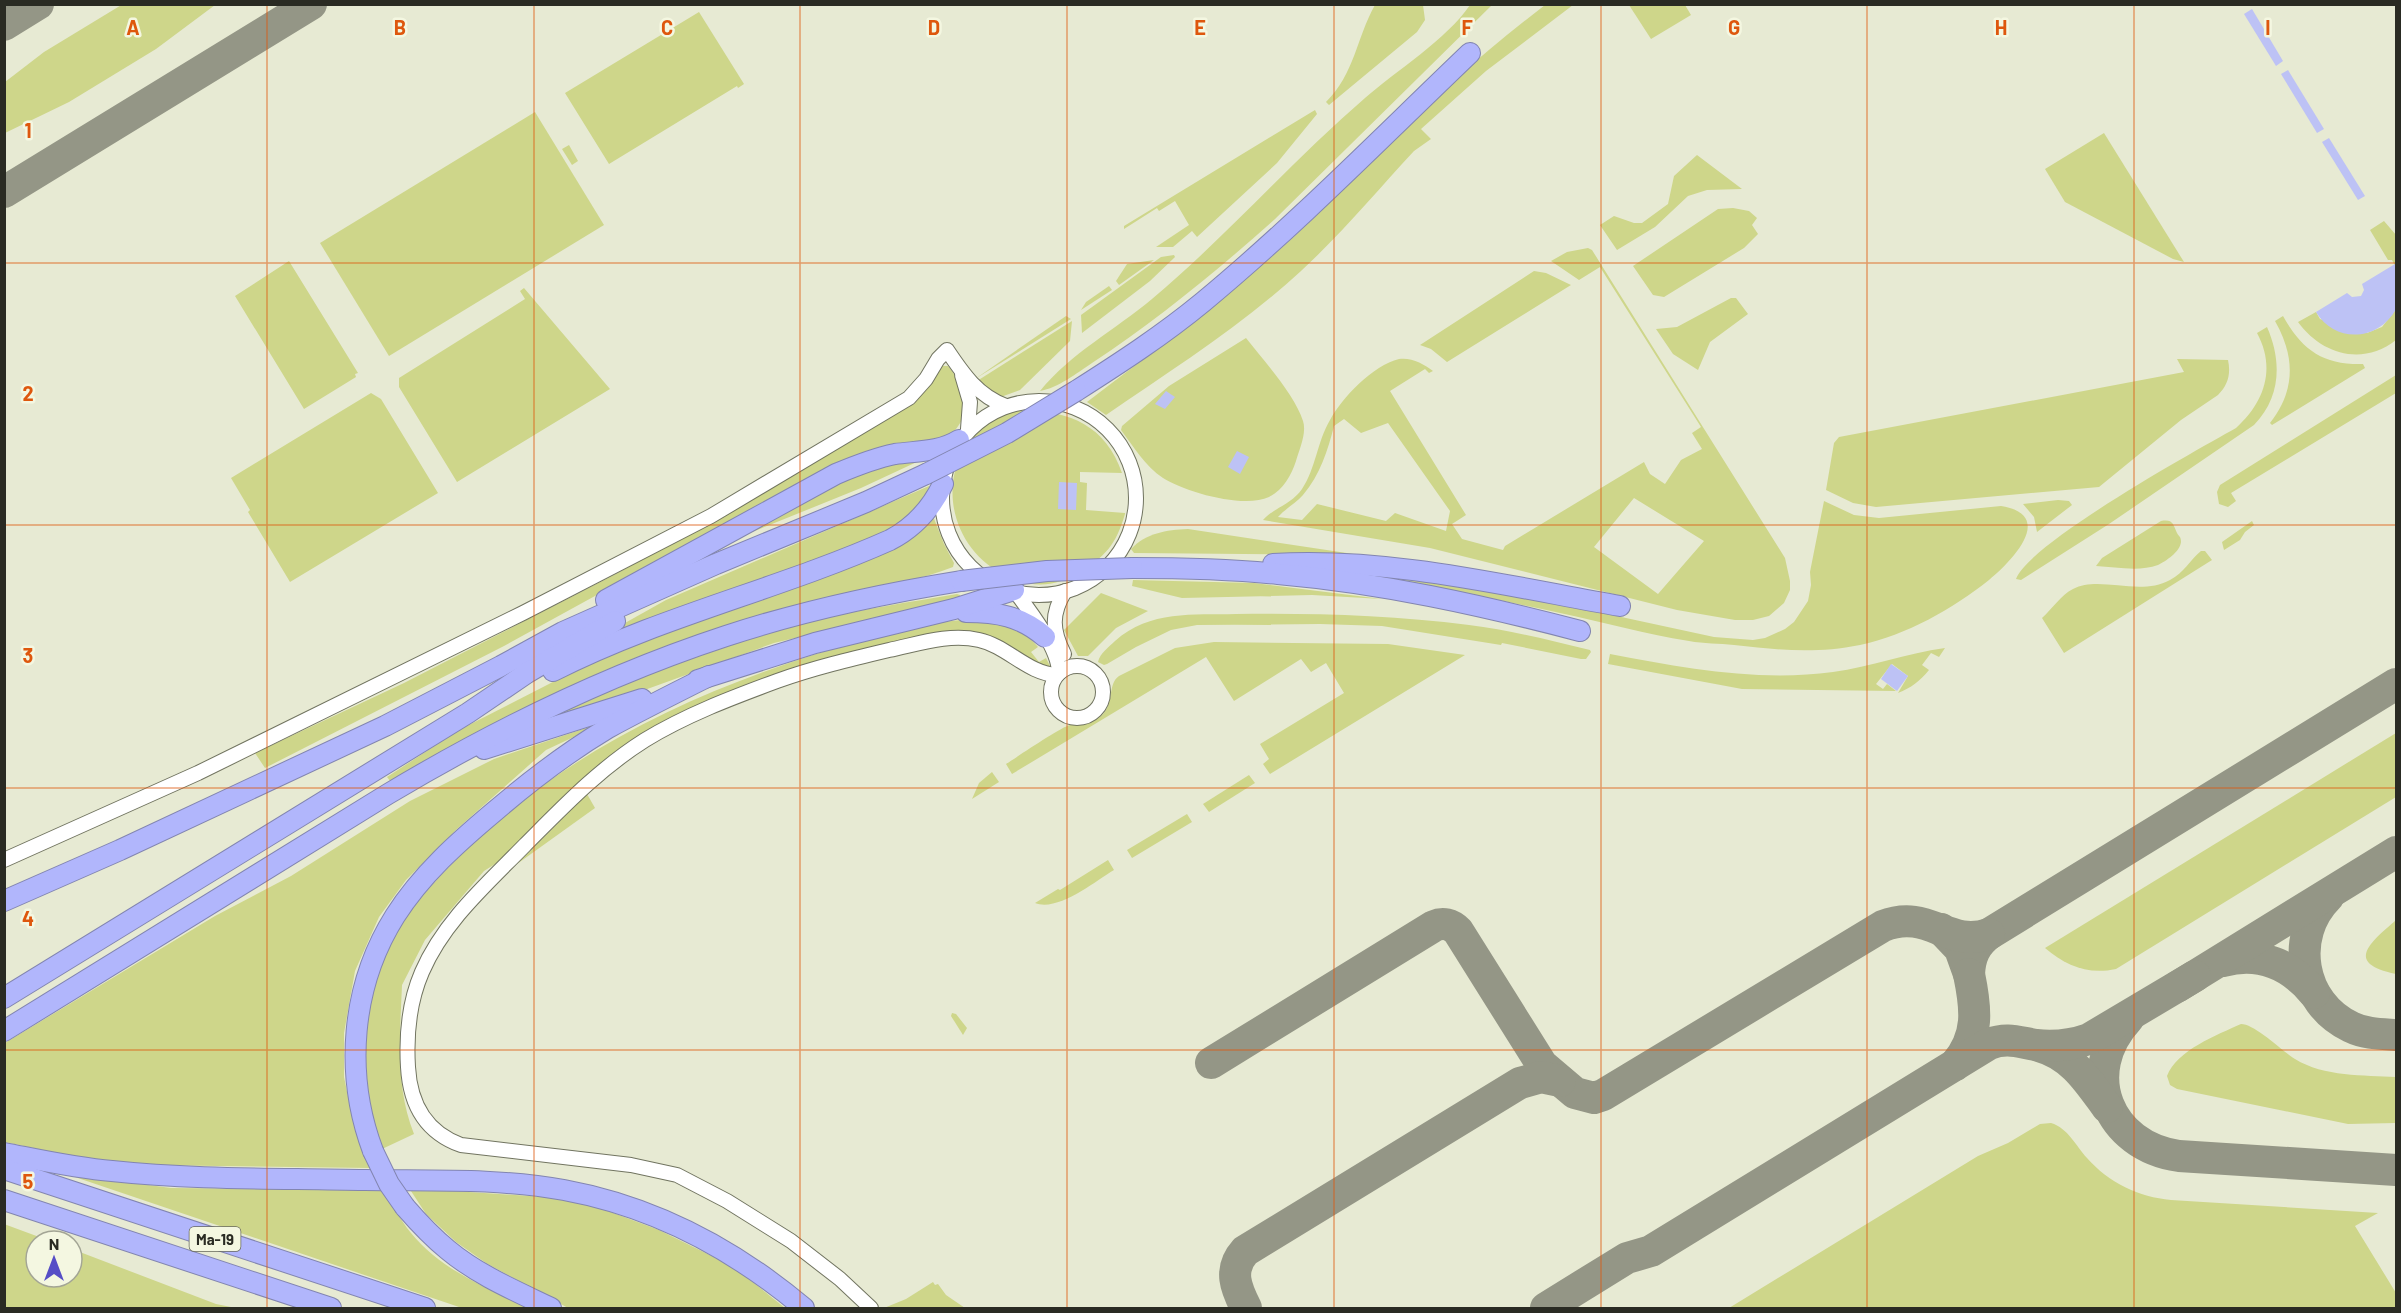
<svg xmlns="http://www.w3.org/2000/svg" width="2401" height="1313" font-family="Barlow,sans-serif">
<rect width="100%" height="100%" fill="#e7ead3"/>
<g fill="#ced68a" fill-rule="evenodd">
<polygon points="123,4 215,5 156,49 69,102 5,133 5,82 44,52"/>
<path d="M 1375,5 L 1423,5 L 1425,20 L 1417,32 L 1329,105 L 1326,102 C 1355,73 1356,39 1375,5 Z"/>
<path d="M 1470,5 L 1492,5 L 1275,219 C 1217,271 1157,320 1092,363 C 1077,373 1058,388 1040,391 C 1071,353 1115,330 1152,299 C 1227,236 1291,162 1365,98 C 1396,71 1447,39 1470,5 Z"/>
<path d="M 1545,5 L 1573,5 L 1486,71 L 1421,129 L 1431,139 L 1414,151 C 1377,191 1341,234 1301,271 C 1241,326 1173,369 1106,415 L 1087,402 C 1164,343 1243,286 1314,218 C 1338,195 1360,170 1384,146 C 1434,96 1489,48 1545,5 Z"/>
<polygon points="1629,5 1685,5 1691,15 1651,39"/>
<polygon points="699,12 744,84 738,88 737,86 609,164 565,93"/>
<polygon points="1315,110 1317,114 1277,163 1197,237 1192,231 1173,247 1156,247 1189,225 1175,201 1159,211 1157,208 1124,229 1124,226"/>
<polygon points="535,112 604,225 389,356 320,243"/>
<polygon points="2104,133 2184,262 2173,259 2065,202 2045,169"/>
<polygon points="569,145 578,161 572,165 562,149"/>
<polygon points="1697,155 1742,189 1707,190 1688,196 1655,227 1617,250 1600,225 1614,216 1634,223 1642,223 1668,204 1674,176"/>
<polygon points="1733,208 1749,211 1757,218 1752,225 1758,234 1744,248 1664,297 1653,295 1633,266 1718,209"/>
<polygon points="2384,221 2396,235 2396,268 2392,260 2388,260 2370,230"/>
<path d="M 1588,248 L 1592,250 L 1785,558 L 1790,581 L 1790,590 L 1784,603 L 1769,616 L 1753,620 L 1735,620 L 1677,610 L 1430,548 L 1263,520 C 1272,509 1292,504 1302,489 C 1316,468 1317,442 1330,420 C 1342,398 1373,365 1399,359 C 1411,357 1424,364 1433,371 L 1429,373 L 1425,369 L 1390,391 L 1466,515 L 1452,524 L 1462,539 L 1503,550 L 1505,546 L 1644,462 L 1650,474 L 1665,484 L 1681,460 L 1702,449 L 1692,433 L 1701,427 L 1600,267 L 1579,280 L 1551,261 L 1567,252 ZM 1344,419 L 1361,433 L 1388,423 L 1450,511 L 1446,531 L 1395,513 L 1386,521 L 1317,504 L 1302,520 L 1278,517 C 1285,509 1296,503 1303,495 C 1320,475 1328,450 1334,426 ZM 1634,498 L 1704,541 L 1658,594 L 1594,547 Z"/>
<polygon points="1174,255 1175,257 1150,281 1082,333 1081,315 1161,257"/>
<polygon points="1154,260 1119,285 1116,281 1127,264"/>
<polygon points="289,261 358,373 355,374 356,377 304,409 235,296"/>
<polygon points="1534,271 1546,273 1571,285 1447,362 1431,349 1420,345"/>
<polygon points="1109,286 1112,290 1081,310 1086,302"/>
<polygon points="524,288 610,389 457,482 399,387 399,378 525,299 520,291"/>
<polygon points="1731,298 1736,298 1748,314 1710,342 1698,370 1673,354 1656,329 1677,327"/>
<path d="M 2396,309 L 2396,340 C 2363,366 2322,355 2298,322 L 2316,312 L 2320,319 L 2367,333 L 2382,327 Z"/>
<polygon points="1066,316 1071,319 975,379"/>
<path d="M 2283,316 C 2302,350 2323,365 2363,364 L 2365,368 L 2272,425 L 2270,423 C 2296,390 2295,356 2275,321 Z"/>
<polygon points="1072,321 1070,341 1020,390 998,398 977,381"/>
<path d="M 2267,327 C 2282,361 2281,397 2254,425 L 2109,524 L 2021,580 L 2016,579 C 2029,543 2195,451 2236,428 C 2265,402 2276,368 2257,333 Z"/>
<path d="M 1246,338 C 1264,361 1295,395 1303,421 C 1307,433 1299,450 1296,461 C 1291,476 1283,490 1269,497 C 1244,509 1185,492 1163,478 C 1145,466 1133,446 1121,430 L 1122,426 L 1169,386 Z"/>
<path d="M 2177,359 L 2228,360 C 2231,374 2228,385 2218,395 L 2181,420 L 2099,487 L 1876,507 L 1853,503 L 1826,490 L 1834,443 L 1839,437 L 2184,372 Z"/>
<path d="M 942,366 L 948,366 C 959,378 967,401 963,417 C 960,425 954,432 948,437 L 808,479 L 504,646 L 265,768 L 255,753 L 404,683 L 614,575 L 660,550 L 918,398 Z"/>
<polygon points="2396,375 2396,393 2231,493 2236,501 2228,507 2219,504 2217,492 2220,485"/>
<polygon points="371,393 381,399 438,493 290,582 248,512 250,510 231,478"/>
<path d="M 1016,411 C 1065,409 1105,423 1122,473 L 1080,472 L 1080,482 L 1087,483 L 1086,510 L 1125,513 L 1125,514 C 1116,545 1105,557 1078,573 C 1056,587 1033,588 1009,577 C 933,544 932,434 1016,411 Z"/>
<polygon points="921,460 861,488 740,537 864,468"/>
<polygon points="929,486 931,489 916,511 883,536 601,639 600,637 666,600"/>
<polygon points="2058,500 2069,501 2072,505 2037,532 2034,517 2023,504"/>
<path d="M 1824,501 L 1854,515 L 1879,518 L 2001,506 C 2057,515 2011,562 1989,580 C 1952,609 1907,635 1860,645 C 1815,654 1779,650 1734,645 C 1719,643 1704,644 1689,641 C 1645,634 1603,622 1560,613 C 1483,596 1406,581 1328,571 L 1462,586 L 1575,607 L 1714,637 L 1753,640 L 1765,638 L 1785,629 L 1794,622 L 1808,601 L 1811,585 L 1810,572 Z"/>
<path d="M 933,516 L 944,544 L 954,563 L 953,567 C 920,580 885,585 851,592 C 823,598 795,605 767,613 C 633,651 510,710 391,782 L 387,777 L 459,730 L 623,646 Z"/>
<path d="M 2161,521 C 2173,519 2173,524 2177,533 C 2179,537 2181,536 2181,542 C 2180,552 2166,561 2158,565 C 2139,572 2116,567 2096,566 L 2102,558 Z"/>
<polygon points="2252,521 2254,525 2245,532 2240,540 2224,550 2222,542"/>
<path d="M 1188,529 L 1360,555 L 1134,553 L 1131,549 C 1146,533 1166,530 1188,529 Z"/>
<path d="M 2201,551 L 2205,551 L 2212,560 L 2064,653 L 2042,618 C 2052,609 2061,595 2073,589 C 2100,575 2139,597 2170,580 C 2184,573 2190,560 2201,551 Z"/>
<polygon points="1133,580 1254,583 1382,599 1312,595 1182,598 1132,586"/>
<polygon points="1101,593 1148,611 1116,628 1088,656 1078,656 1064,630"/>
<path d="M 957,594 L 960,595 L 960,599 L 774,643 L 639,692 L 543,721 C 632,678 723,645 817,620 C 863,609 910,602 957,594 Z"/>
<path d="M 1236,614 C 1314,613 1391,615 1469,625 C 1509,630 1549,640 1590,650 L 1591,652 L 1586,659 L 1581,659 L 1502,643 L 1501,645 L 1382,626 L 1320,624 L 1197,625 L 1171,630 L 1136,647 L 1107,664 L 1104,665 L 1098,662 C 1100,653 1109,647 1115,641 C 1150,610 1193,615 1236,614 Z"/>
<path d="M 961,620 L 1009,622 L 1030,638 L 1038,647 L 1031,652 L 1039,662 L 1046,658 L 1050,666 L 1047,668 L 993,638 L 842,655 L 612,755 L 561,799 L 503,859 L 484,871 L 425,940 L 402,985 C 400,1036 395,1086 414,1134 L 382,1149 C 364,1092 358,1048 373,989 C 376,980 377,971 381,963 C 398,921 427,889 458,858 C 558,757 682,697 816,654 C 863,639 912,624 961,620 Z"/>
<path d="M 1214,642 L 1388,644 L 1465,655 L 1270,774 L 1263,764 L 1269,759 L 1260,744 L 1344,693 L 1326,663 L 1311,672 L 1301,659 L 1234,701 L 1206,657 L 1012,774 L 1006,764 C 1017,757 1061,727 1070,725 C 1082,723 1090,725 1101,716 C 1115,704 1107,684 1119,676 L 1175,648 Z"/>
<path d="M 1945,648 L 1939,657 L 1931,653 L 1922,665 L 1929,670 C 1920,681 1911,688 1898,693 L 1908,676 L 1892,664 L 1876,684 L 1883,689 L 1887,684 L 1896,691 L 1742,689 L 1608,664 L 1610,654 C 1683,668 1759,682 1833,672 C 1871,667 1907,653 1945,648 Z"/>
<polygon points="610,720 546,750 457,829 406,880 379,917 355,971 344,1033 344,1077 352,1116 370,1168 142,1165 81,1158 5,1142 5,1043 215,916 291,876 410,801 494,759"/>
<path d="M 2396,733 L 2396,797 L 2116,969 C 2088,975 2066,966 2045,948 Z"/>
<polygon points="992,772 999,782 972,799 979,783"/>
<polygon points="1249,775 1255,783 1209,812 1203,804"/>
<polygon points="587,794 595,808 517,864"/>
<polygon points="1187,814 1192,822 1132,858 1127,850"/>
<path d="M 1108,860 L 1114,870 C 1094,882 1058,912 1035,903 L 1058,889 L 1060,890 Z"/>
<path d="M 2396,920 L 2396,974 C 2344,963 2370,943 2396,920 Z"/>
<polygon points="952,1013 956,1014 967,1028 963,1035 951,1016"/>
<path d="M 2241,1024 C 2255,1024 2282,1051 2295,1059 C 2324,1077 2364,1075 2396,1077 L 2396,1123 L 2348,1124 L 2177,1089 L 2170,1085 L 2167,1076 C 2177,1050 2217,1035 2241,1024 Z"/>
<path d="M 2051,1123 C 2068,1128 2076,1146 2087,1158 C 2109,1183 2139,1197 2171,1200 L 2378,1213 L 2355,1226 L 2396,1293 L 2396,1308 L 1729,1308 L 1978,1156 L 2008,1143 L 2040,1124 Z"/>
<path d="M 66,1174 L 171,1188 L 384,1190 C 393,1204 400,1220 411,1233 C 441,1270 487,1288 529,1308 L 462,1308 Z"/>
<polygon points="409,1188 559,1198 600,1208 659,1230 734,1267 785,1308 568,1308 486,1263 456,1242 426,1214"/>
<polygon points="4,1224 50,1241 36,1241 36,1277 72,1277 72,1249 216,1304 236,1308 5,1308"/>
<polygon points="933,1282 935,1285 938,1284 946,1295 965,1308 884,1308 906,1299"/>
</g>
<g fill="#bdc2f5">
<polygon points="2252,9 2283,61 2276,66 2244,14"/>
<polygon points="2288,70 2324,129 2317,133 2281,74"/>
<polygon points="2329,138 2365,196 2358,200 2322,142"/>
<path d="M 2395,264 L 2396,309 C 2379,341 2335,344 2316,312 L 2347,293 L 2352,297 L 2361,296 L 2364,290 L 2362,284 Z"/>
<polygon points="1166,391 1175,397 1165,409 1155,404"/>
<polygon points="1237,451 1249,457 1240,474 1228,467"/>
<polygon points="1059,482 1077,483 1076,510 1058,509"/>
<polygon points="1891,664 1908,676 1897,691 1881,679"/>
</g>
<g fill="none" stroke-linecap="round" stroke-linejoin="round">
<g stroke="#949686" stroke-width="32">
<polyline points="4,25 38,4"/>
<polyline points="4,192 311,4"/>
<path d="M 2328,897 C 2289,936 2300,1003 2351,1027 C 2365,1034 2381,1034 2396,1035"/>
<path d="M 1941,929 L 1960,949 L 1969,974 C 1970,956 1975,945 1989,934 L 2396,684"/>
<path d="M 2223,961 C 2260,951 2290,964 2314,993"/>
<polyline points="2177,987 2396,852"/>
<path d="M 2128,1019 C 2078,1073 2108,1146 2179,1156 L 2396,1170"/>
<path d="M 2039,1046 C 2072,1055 2088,1081 2107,1107"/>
<path d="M 1211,1063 L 1434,926 C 1443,922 1451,924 1458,931 L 1542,1065 L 1575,1093 L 1594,1098 L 1603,1095 L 1883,926 C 1929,908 1947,948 1989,934"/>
<path d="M 1955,1065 C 1980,1036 1976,1008 1969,974"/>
<path d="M 1246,1308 C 1236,1288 1228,1270 1245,1251 L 1520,1083 L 1541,1077 L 1560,1081"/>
<path d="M 1546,1308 L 1627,1258 L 1651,1251 L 1989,1044 C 2007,1037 2018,1042 2036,1045 C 2055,1047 2072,1045 2089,1039 L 2195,976"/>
</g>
<g stroke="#717460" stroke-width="16">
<g id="minor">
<polyline points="962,375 970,402 968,429"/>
<circle cx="1039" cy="498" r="97"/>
<path d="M 1014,590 C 1029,610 1059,648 1059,673"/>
<path d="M 1064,654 C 1052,630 1051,614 1065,591"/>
<circle cx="1077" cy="692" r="26"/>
<path d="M 4,860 L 198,773 L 523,613 L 711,516 L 909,398 L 926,379 L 938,359 L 947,350 C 963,374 978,396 1006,406"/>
<path d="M 871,1308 L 840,1279 L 791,1241 L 727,1201 L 677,1175 L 631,1165 L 461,1145 C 425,1132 410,1103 408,1067 C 406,1034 409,1002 422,972 C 444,921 487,884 525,845 C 563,807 599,769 645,740 C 686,715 731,698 777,681 C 813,668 851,659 889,650 C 918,644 949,633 979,640 C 1007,646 1028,674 1057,675"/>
</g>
</g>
<g stroke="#8285b0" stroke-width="22">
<g id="highway">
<path d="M 1076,391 C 1120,363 1163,335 1203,302 C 1297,224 1382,137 1470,53"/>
<path d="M 1273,564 C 1389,557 1507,586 1620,606"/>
<path d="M 1132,568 C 1181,568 1230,569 1278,574 C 1381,583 1481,605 1580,631"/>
<path d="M 606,600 L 836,474 C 855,466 875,458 895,454 C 917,451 940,452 959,440"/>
<path d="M 966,612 C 997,612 1021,616 1045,637"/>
<path d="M 553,671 C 661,616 780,589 890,540 C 915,527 931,509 943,484"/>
<polyline points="698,680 815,643 954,609 1014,590"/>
<polyline points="484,749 642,699"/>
<polyline points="4,901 120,850 385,726 501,666 563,632 716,564 866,502 926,474"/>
<polyline points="4,998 468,713 527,673 615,621"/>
<path d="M 4,1031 L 388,794 C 495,730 607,675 726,636 C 802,611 881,594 961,581"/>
<path d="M 373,1151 C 344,1074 351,986 395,916 C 421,875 458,842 495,811 C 530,781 568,752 608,728 C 641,710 675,693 709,676"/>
<path d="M 4,1153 C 40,1160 75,1168 112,1171 C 195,1180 281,1178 365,1180 C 431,1181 498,1178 564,1190 C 656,1207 734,1249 804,1308"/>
<polyline points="4,1169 425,1308"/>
<polyline points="4,1200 331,1308"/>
<path d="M 405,1207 C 418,1222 432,1237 448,1250 C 478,1275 516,1291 551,1308"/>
</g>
</g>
<use href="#minor" stroke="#fff" stroke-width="14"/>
<use href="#highway" stroke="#b1b6fc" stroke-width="20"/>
<g stroke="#8285b0" stroke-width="22" stroke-linecap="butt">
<g id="highway-bridge">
<polyline points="926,474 1007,433 1076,391"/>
<polyline points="961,581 1047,571 1132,568"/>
<polyline points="373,1151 389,1184 405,1207"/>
</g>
</g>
<use href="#highway-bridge" stroke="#b1b6fc" stroke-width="20"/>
</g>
<path fill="none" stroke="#de570d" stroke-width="1.5" stroke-opacity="0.55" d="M 267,4 L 267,1308M 534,4 L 534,1308M 800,4 L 800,1308M 1067,4 L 1067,1308M 1334,4 L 1334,1308M 1601,4 L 1601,1308M 1867,4 L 1867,1308M 2134,4 L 2134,1308M 4,263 L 2396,263M 4,525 L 2396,525M 4,788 L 2396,788M 4,1050 L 2396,1050"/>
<g text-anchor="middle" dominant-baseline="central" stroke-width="5" stroke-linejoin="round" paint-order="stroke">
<rect fill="#f4f7e1" stroke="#67685c" stroke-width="1.5" x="189.5" y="1227" width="51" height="24" rx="4.5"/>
<g font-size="15" font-weight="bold" fill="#2a2b23">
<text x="215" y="1239">Ma-19</text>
</g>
</g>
<g font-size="20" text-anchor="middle" font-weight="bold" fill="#de570d" stroke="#f4f7e1" stroke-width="5" stroke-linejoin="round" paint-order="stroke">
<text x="133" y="35">A</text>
<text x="400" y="35">B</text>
<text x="667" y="35">C</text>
<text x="934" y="35">D</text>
<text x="1200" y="35">E</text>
<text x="1467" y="35">F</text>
<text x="1734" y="35">G</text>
<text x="2001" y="35">H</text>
<text x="2268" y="35">I</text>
<text x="28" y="138">1</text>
<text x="28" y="401">2</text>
<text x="28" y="663">3</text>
<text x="28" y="926">4</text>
<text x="28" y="1189">5</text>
</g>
<rect width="2401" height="1313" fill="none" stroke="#2a2b23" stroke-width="12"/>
<g transform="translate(54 1259)"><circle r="28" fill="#f4f7e1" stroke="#a3a595" stroke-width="1.5"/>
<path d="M0-4.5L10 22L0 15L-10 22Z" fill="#564ec6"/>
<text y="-9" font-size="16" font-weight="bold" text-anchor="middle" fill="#2a2b23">N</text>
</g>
</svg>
